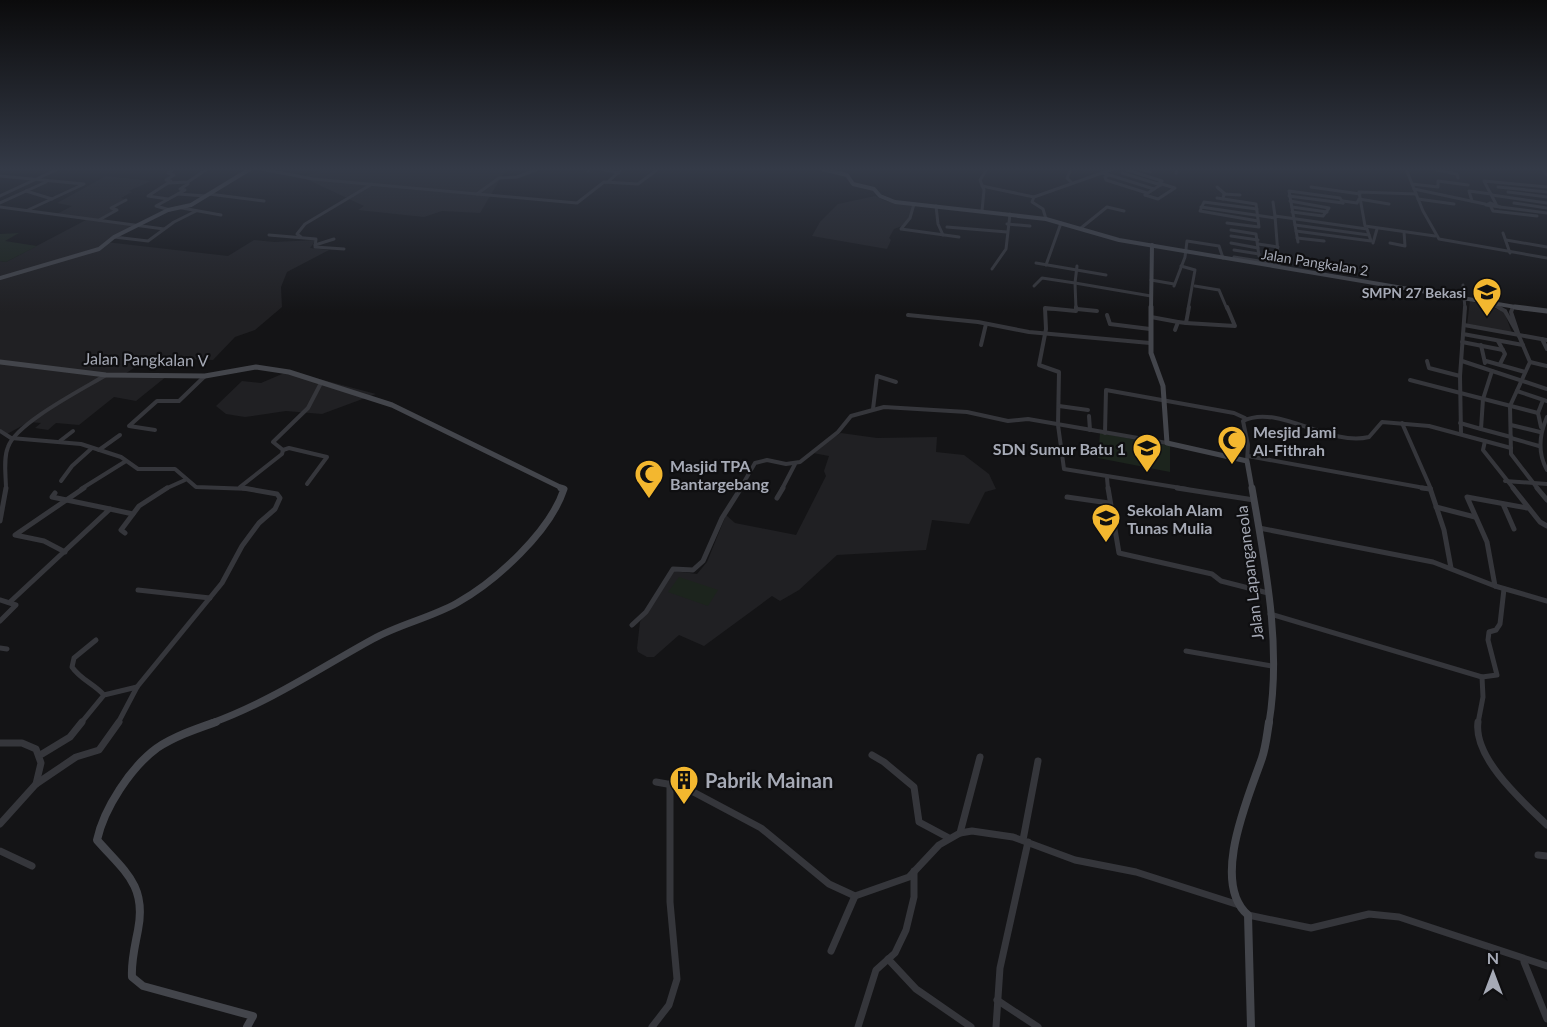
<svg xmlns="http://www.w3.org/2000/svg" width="1547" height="1027" font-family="Lato,sans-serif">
<rect width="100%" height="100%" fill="#141416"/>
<g fill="#202023">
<polygon points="327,169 506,169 480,213 442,211 424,217 358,210 364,206 302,177"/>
<polygon points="106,176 151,181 129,191 132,192 121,198 125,199 109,209 115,210 97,220 135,226 106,242 228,256 254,240 274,242 316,240 310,248 329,250 287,272 281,287 282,307 255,330 235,337 213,360 190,359 179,368 175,368 179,363 147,359 125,374 167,376 136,401 114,397 79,425 56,423 48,430 35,428 41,423 29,422 7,434 0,431 0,261 6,262 86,220 55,215 72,206 57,203"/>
<polygon points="875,196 886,201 913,205 909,218 902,226 894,229 889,238 891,240 887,249 812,236 820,222 838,204"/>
<polygon points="1470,301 1504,311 1512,333 1467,325"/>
<polygon points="289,371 376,394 322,414 286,411 245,417 226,414 216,406 242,381 261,383"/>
<polygon points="841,433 877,438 937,437 936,452 964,455 989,474 996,489 985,492 969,524 932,520 926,550 837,555 799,590 780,601 772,596 704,646 679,635 654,657 647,657 638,652 637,648 640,622 674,571 697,574 707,562 726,515 735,523 796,535 826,476 824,471 829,456 813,453 820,445"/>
</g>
<g fill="#1c241d">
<polygon points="19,233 5,241 37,246 6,262 0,261 0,234"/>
<polygon points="1100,433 1170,446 1170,472 1098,458"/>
<polygon points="679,577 718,590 708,606 668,592"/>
</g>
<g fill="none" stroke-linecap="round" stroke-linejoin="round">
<g stroke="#35363b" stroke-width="3">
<polyline points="64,169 84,169"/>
<polyline points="261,169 313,179 577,203 604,182 638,184 658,169"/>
<polyline points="601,169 619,173"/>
<polyline points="1071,169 1067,178 1071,182"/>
<polyline points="1140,169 1150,172"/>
<polyline points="1406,169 1423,211 1439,239 1547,258"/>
<polyline points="1492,169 1501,169"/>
<polyline points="1542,169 1547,175"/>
<polyline points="1127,170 1162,181 1158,184"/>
<polyline points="1437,170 1457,174 1458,178"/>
<polyline points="588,171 590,169"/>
<polyline points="1103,173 1154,189 1145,195"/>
<polyline points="1122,173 1161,185"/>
<polyline points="1176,173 1177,169"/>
<polyline points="1109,175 1105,177 1106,180 1147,193"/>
<polyline points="0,176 84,184 28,210"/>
<polyline points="609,181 622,169"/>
<polyline points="168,183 188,182 207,169"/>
<polyline points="1412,184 1438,187 1438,181 1468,185"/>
<polyline points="982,186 1034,197"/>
<polyline points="1217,187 1225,194"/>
<polyline points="1311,187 1360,194"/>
<polyline points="1498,187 1547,192"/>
<polyline points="1414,189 1485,204"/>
<polyline points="26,191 52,199"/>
<polyline points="1508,192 1547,197"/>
<polyline points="178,194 206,196"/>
<polyline points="209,194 264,201"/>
<polyline points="477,194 499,178 517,177 538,169"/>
<polyline points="1416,194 1359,192 1365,226 1435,236"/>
<polyline points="1145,195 1158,199 1175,188 1162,184 1154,189"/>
<polyline points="1492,195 1547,203"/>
<polyline points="0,196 58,169"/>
<polyline points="1289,196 1343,203"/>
<polyline points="1217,198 1256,204 1259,227 1227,223"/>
<polyline points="168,199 148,196 171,181 166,180 174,175 168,173 173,169"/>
<polyline points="1223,199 1224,194 1240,195"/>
<polyline points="1418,199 1454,204"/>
<polyline points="1290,201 1329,208 1323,216 1292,212"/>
<polyline points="1343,201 1357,203 1359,199 1389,204"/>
<polyline points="1472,201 1469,191 1491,194"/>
<polyline points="1273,202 1275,216"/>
<polyline points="0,203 46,182"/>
<polygon points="1490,203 1500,207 1486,205"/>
<polyline points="1514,203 1547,208"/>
<polyline points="914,204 910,218 901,229 959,237"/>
<polyline points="1496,204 1484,181 1547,187"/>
<polyline points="936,206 938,224 943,235"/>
<polyline points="0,207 164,229"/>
<polyline points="1201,207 1275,218"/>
<polyline points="1292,207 1327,212"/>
<polyline points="1491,207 1493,211 1537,216"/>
<polyline points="1500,207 1547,213"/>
<polyline points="182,208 221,215"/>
<polyline points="1257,209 1204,202 1200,211 1258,221"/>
<polyline points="170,210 156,206 185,190 180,189 188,184"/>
<polyline points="982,211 984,190 980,180 987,169"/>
<polyline points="1046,219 1043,209 1032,202 1034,197 1113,169"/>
<polyline points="99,220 117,210 111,208 126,200"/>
<polyline points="1007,224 1030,226"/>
<polyline points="1295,225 1369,235"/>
<polyline points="947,227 1007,232"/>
<polyline points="1081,228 1107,207 1124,211"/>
<polyline points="1231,230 1256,234 1259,256"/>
<polyline points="1503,233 1510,253"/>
<polyline points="269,235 316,239 315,247 344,249"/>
<polyline points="1231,236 1258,240"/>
<polyline points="114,237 148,241 174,222 196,211"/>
<polyline points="301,237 297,234 305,224 372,184"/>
<polyline points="1297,238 1324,241"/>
<polyline points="1506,240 1547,247"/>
<polyline points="1298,242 1289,191 1340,198 1343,203"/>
<polyline points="1231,243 1258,248"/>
<polyline points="1373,243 1377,229"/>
<polyline points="1390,243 1405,246 1404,232"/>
<polyline points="1258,244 1278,247"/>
<polyline points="315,245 334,239"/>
<polyline points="1234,250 1259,254"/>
<polyline points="1234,257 1279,264"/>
<polyline points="1036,263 1106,275"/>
<polyline points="1046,265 1061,223"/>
<polyline points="1077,266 1075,283 1151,296"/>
<polyline points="1181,266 1195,270 1188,309"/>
<polyline points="1279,267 1275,216 1367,229 1371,241 1296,231"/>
<polyline points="992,269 1006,249 1010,214"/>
<polyline points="1151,280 1174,284"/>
<polyline points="1463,285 1465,309"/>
<polyline points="1034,286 1042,278 1075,283 1076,309"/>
<polyline points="1174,286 1185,257 1187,241 1219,246 1223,258"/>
<polyline points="1195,286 1219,290 1227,309"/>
<polyline points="1489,303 1501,309"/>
<polyline points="1045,309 1053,309"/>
</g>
<g stroke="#35363b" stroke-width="4">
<polyline points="1076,307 1076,311 1045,308 1046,329 1039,365 1059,372 1058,425 1064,469 1187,489"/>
<polyline points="1498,307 1505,311"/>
<polyline points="1077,309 1097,311"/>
<polyline points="1505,311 1519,336 1511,312 1513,307"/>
<polyline points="908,315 978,322 1029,332 1150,343"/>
<polyline points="1107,315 1110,324 1150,329"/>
<polyline points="1151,317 1178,322"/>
<polyline points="1186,323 1235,326 1227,307"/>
<polyline points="1464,325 1547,340"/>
<polyline points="1175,330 1178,322 1186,323 1189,307"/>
<polyline points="1463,334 1523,345"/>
<polyline points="1519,336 1530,362 1510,406 1511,454 1538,489"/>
<polyline points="1542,339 1547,349"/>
<polyline points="1498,341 1505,354 1500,364"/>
<polyline points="1462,342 1503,350"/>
<polyline points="981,345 986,324"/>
<polyline points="1481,345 1485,363"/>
<polyline points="1427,361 1429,368 1460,376"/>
<polyline points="1462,361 1547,389"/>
<polyline points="1486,361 1525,372"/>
<polyline points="1530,362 1547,366"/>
<polyline points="1410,380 1538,413"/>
<polyline points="1517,391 1547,401"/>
<polyline points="1059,406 1088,410"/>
<polyline points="873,409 877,376 896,382"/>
<polyline points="1089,416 1090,430"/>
<path d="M 1547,417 C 1539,435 1537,452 1547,470"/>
<polyline points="1402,423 1431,489"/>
<polyline points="1460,423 1481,429 1483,399 1492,371"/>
<polyline points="1511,425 1540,432"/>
<polyline points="1541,427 1538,413 1543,400"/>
<polyline points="1481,429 1511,437"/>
<polyline points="155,430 129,426 157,401 179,401 205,376"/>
<polyline points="0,431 11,438 81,444 121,457 138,469 175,469 196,487 251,489"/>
<polyline points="1105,433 1106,390 1234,413 1245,418"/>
<polyline points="1461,434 1460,376 1465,307"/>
<polyline points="1511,438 1539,446"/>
<polyline points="60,441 73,431"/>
<polyline points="1485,441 1483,450 1514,489"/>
<polyline points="99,450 120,435"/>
<polyline points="283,450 289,448 327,457 307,484"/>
<polyline points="1248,456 1430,489"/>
<path d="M 1247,461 L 1248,445 L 1243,421 C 1278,403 1328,447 1369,437 L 1382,422 L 1429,426 L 1511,448"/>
<polyline points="1107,478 1108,489"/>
<polyline points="61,481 72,466 92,448"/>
<polyline points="1505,481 1547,484"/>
<polyline points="240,487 282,454 283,450 273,442 308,408 321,383"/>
<path d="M 6,489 C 6,476 3,459 8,447 C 16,423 83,389 106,375"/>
<polyline points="81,489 126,461"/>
<polyline points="165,489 185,480"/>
<polyline points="740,489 755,463 767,460 786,464 800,462 838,432 851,416 884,407 967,412 1008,421 1028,419 1167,443"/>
<polyline points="782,489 795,464"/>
</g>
<g stroke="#35363b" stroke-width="5">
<polyline points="1108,488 1119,553 1212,574 1221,581 1268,593"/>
<polyline points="1177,488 1254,500"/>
<polyline points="1422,488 1430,489"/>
<polyline points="1430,488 1444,530 1451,568"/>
<polyline points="1513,488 1540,522 1547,526"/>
<polyline points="1537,488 1547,500"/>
<polyline points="1067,497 1109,503"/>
<polyline points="777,498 783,488"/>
<polyline points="1503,504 1514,529"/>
<polyline points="1436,507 1475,517"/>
<polyline points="110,509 133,514"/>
<polyline points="0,521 6,488"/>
<polyline points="1259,528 1433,562 1495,586 1547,601"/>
<polyline points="125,533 121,530 139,506 167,488"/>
<polyline points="65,552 44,541 15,535 84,488"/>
<polyline points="1495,586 1487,542 1467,497 1527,508"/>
<polyline points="138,590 210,598"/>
<polyline points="0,600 16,605 0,621"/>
<polyline points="10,602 110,509 52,497 55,493"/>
<polyline points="1270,614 1482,677 1483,697 1478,723"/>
<polyline points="632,625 646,612 673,569 693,570 703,561 722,518 741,488"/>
<path d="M 96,640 L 74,658 L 72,667 C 81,680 93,683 104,695"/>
<polyline points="0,648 7,649"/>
<polyline points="1186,651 1272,666"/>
<polyline points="1482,677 1497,675 1488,640 1489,632 1496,630 1500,624 1504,589"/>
<polyline points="81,723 104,695 137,687"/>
<polyline points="118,723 137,687 222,583 242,546 259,523 275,509 280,498 277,494 243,488"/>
</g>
<g stroke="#35363b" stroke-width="7">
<path d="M 1478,722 C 1473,758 1523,802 1547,825"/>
<polyline points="0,743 22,743 36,749 41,763 36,784"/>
<polyline points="42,754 70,737 82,722"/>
<polyline points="872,755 884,762 914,787 919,822 949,838"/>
<polyline points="656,782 684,787 761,828 829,884 855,896 909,877 939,845 960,833 972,831 1013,837 1075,860 1136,872 1239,905"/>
<polyline points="0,824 36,784 76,757 99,750 119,722"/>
<polyline points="960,833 980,757"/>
<polyline points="1023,840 1038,761"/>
<polyline points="0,851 32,866"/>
<polyline points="1538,855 1547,856"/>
<polyline points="1248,915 1311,928 1369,914 1399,917 1547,966"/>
<polyline points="831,951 855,896"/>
<polyline points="888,959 916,989 971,1027"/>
<polyline points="1524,962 1547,1019"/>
<polyline points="997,1000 1038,1027"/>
<polyline points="652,1027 669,1005 677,979 670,902 670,784"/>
<polyline points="858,1027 876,970 895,953 906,930 914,897 914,871"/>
<polyline points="996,1027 1000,968 1028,842"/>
</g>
<g stroke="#43454b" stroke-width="4">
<polyline points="822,169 847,175 853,184 874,189 880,196 895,202 1046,219 1119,240 1528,309"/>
<polyline points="0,278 99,249 114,237 168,210 191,205 250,169"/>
<polyline points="1151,309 1152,245"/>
</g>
<g stroke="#43454b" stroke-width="5">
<polyline points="1151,307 1151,353 1163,386 1167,443 1247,461 1252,489"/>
<polyline points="1515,307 1547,311"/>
<polyline points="0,362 106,375 205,376 256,367 289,372 392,405 564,489"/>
</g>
<g stroke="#43454b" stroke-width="7">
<path d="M 1252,488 C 1265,564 1282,646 1269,723"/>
<path d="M 212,723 C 270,702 320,668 373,639 C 400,624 430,618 457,603 C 496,581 550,532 564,489 L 561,488"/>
</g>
<g stroke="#43454b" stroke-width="8">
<path d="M 216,722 C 196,729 175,736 157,748 C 131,767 104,808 97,840 C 124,871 147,885 138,930 C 135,946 131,961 132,977 L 143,986 L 253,1016 L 247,1027"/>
<path d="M 1251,1027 L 1248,915 C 1210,882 1249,796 1262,758 C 1266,746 1267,734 1269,722"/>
</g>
</g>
<linearGradient id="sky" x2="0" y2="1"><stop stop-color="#0b0b0c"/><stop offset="0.54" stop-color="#343a47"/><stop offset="1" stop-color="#343a47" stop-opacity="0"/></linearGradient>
<rect width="1547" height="313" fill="url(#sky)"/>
<defs>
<g id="school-pin" transform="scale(1.5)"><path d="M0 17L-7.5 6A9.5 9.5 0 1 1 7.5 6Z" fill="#f3b72f" stroke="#0f0f11"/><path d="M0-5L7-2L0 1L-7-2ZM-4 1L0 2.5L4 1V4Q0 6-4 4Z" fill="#111"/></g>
<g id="mosque-pin" transform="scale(1.5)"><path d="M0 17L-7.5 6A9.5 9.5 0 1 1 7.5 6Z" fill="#f3b72f" stroke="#0f0f11"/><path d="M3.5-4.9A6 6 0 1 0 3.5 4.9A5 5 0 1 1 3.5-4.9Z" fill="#111"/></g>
<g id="building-pin" transform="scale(1.5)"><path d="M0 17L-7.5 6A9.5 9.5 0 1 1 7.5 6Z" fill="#f3b72f" stroke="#0f0f11"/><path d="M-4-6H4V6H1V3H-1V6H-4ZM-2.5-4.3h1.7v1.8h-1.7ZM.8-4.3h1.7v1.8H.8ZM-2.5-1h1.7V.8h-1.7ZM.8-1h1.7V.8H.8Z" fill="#111"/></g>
</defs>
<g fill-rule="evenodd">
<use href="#school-pin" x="1487" y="292"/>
<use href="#mosque-pin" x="1232" y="440"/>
<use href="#school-pin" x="1147" y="448"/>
<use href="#mosque-pin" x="649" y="474"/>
<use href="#school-pin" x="1106" y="518"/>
<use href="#building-pin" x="684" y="780"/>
</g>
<g text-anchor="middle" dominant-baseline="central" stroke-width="4.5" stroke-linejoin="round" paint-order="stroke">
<g font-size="14" fill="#a6aab6" stroke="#0f0f11">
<text transform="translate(1315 262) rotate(9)">Jalan Pangkalan 2</text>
</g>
<g font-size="14" font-weight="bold" fill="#a6aab6" stroke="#0f0f11" text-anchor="end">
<text x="1466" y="292">SMPN 27 Bekasi</text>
</g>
<g font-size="16" fill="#a6aab6" stroke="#0f0f11">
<text transform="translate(146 359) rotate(1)">Jalan Pangkalan V</text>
<text transform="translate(1249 573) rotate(-97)">Jalan Lapanganeola</text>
</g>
<g font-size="16" font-weight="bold" fill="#a6aab6" stroke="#0f0f11" text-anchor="start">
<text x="1253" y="431">Mesjid Jami<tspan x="1253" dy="18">Al-Fithrah</tspan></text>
<text x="1126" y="448" text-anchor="end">SDN Sumur Batu 1</text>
<text x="670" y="465">Masjid TPA<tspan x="670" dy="18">Bantargebang</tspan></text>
<text x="1127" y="509">Sekolah Alam<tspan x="1127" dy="18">Tunas Mulia</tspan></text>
</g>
<g font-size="20" font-weight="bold" fill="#a6aab6" stroke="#0f0f11" text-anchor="start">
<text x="705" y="780">Pabrik Mainan</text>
</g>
</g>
<g transform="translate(1493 973)" stroke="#0f0f11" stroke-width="4.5" paint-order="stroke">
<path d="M0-4.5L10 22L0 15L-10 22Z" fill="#a6aab6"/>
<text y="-9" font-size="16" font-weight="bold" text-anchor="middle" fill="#a6aab6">N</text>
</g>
</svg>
